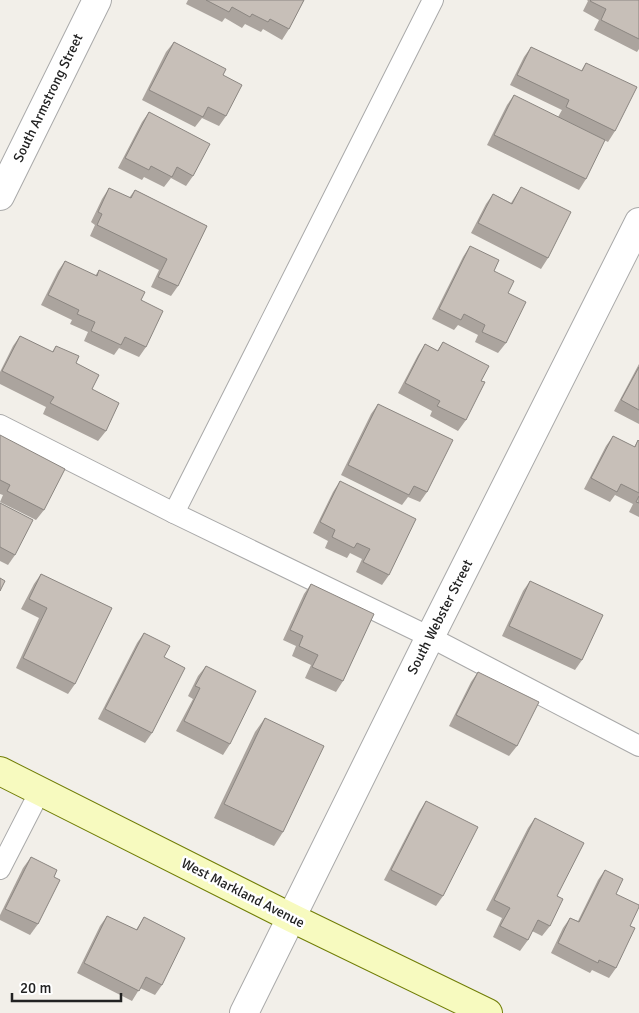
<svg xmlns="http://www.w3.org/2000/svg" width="639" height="1013" font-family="Signika,sans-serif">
<rect width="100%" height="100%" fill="#f2efe9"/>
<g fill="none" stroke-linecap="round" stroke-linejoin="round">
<g stroke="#a9a9a9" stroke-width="22">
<g id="service">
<polyline points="0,425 174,513 430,637 639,746"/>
<polyline points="174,513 433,0"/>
<polyline points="0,869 40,791"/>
</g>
</g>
<g stroke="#a9a9a9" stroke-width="30">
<g id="minor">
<polyline points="0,196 97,0"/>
<polyline points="244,1013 430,637 639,222"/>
</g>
</g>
<g stroke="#707d05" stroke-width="30">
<polyline id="secondary" points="0,771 292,918 488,1013"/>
</g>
<use href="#service" stroke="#fff" stroke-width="20"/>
<use href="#minor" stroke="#fff" stroke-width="28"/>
<use href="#secondary" stroke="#f7fabf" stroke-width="28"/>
</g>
<g fill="#aba49e">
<polygon points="188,0 304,0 289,29 282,40 263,29 261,32 245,24 242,28 225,18 222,22 186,4"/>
<polygon points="587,0 639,0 639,49 637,52 594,30 599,20 583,11 588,1"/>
<polygon points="174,42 223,75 226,116 219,126 202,118 195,127 142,100 166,52"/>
<polygon points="531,47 581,71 586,63 615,131 608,142 558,117 562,110 510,85 524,57"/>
<polygon points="514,95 586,179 579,190 487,145 507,105"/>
<polygon points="149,112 193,176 186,186 171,178 164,187 144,177 142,180 118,168 142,122"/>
<polygon points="521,187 548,258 541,269 471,233 486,204 493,194 511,203"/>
<polygon points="109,188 129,198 135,190 207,226 178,286 171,296 151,287 159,270 90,236 95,225 91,222 102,199"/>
<polygon points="470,246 494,271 508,293 506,343 498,353 475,342 478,335 458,325 454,330 432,319 463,257"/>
<polygon points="65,261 95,276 99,270 141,300 146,347 139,357 119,348 114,355 84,341 88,332 70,324 72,320 41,305 58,271"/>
<polygon points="20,336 52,352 56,346 76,363 92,389 106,431 98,441 43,414 46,407 0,384 0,372 13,346"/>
<polygon points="443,342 481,381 466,420 458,431 430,416 432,411 398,393 418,355 425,344 437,351"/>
<polygon points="639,364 639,424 614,411"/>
<polygon points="378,404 427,492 420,502 408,497 402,505 341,475 371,414"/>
<polygon points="0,435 44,510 36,520 0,502 3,495 0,494"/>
<polygon points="613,436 634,447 638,440 639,441 639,517 629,512 633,504 615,495 610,502 584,489 606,446"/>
<polygon points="340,481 389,575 382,585 356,572 362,559 350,553 347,558 325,548 328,541 313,533 333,492"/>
<polygon points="0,503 15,555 8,565 0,561"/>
<polygon points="41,574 75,684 68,694 16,668 39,618 21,609 34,584"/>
<polygon points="530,581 582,660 575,670 502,636 523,591"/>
<polygon points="311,584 343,681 336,692 305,678 311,665 292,656 296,646 283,640 304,594"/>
<polygon points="144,633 164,657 152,733 145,743 98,719 137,643"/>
<polygon points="206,666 230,744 223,755 176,731 193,699 188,696 198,676"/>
<polygon points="478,672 517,746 509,756 449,726 471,682"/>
<polygon points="265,718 283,832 274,846 214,818 255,732"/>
<polygon points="426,801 443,896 436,906 384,880 419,812"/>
<polygon points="535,818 557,896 550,926 542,936 532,931 528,940 520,951 493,937 502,918 486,910 528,828"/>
<polygon points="31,857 54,877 38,924 30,935 0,920 0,915 23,868"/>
<polygon points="605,870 630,926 616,968 609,978 592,970 590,973 551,953 563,928 570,918 578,921 598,880"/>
<polygon points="107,916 136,930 144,917 162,985 155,995 140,988 132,1001 77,973 100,926"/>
</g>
<g fill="#c7bfb8" stroke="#8b8681">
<polygon points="206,0 304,0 289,29 270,19 268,22 252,14 250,17 232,7 229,12"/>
<polygon points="591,0 639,0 639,39 601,20 606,9 590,1"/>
<polygon points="174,42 226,69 223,75 242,85 226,116 208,107 203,117 149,90"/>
<polygon points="531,47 582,71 586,63 637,87 615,131 566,107 569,100 517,75"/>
<polygon points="514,95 605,140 586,179 494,135"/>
<polygon points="149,112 210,144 193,176 177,167 172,177 151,166 149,170 125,158"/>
<polygon points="521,187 571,212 548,258 478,223 493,194 512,204"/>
<polygon points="109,188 131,198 135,190 207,226 178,286 158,277 167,259 97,225 102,214 98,212"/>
<polygon points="470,246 499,260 494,271 514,281 508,293 526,302 506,343 482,332 485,325 464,314 461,320 439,309"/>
<polygon points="65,261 97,276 99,270 145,292 141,300 163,311 146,347 125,337 121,345 91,331 95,322 77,314 79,310 48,295"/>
<polygon points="20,336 53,352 56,346 79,356 76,363 99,375 92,389 119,403 106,431 50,403 54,397 2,371"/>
<polygon points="443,342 489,366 481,381 485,382 466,420 437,406 440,401 405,383 425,344 438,351"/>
<polygon points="639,367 639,410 621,400"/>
<polygon points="378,404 453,440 427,492 414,486 409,495 348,465"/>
<polygon points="0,435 65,469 44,510 7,491 10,485 0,480"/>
<polygon points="613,436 635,447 638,440 639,441 639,493 621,484 617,492 591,478"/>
<polygon points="340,481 416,519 389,575 363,562 370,549 357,543 354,548 332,537 335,530 320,522"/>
<polygon points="639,496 639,503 636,502"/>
<polygon points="0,503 33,520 15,555 0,547"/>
<polygon points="41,574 112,608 75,684 23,658 47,608 29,599"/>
<polygon points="0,578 5,581 0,591"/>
<polygon points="530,581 603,615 582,660 509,626"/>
<polygon points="311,584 374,614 343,681 312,667 318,655 299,646 303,636 290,630"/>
<polygon points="144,633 170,646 164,657 185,668 152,733 105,709"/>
<polygon points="206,666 256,691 230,744 184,721 200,688 195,686"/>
<polygon points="478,672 539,702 517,746 456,715"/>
<polygon points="265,718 324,746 283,832 224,804"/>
<polygon points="426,801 478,827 443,896 391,870"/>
<polygon points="535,818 584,843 557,896 563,899 550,926 538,920 528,940 500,926 510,908 494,900"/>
<polygon points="31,857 57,870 54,877 60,880 38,924 5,909"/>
<polygon points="605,870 623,879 616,894 639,905 639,907 630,926 635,928 616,968 599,960 598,963 558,943 570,918 579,922"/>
<polygon points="107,916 137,930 144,917 185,938 162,985 146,977 139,991 84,963"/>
</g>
<g text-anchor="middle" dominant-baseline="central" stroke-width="5" stroke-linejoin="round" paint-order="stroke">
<g font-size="14" fill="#222" stroke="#fff">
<text transform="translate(48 98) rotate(-64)">South Armstrong Street</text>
<text transform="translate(440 617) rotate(-63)">South Webster Street</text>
<text transform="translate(243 893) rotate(27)">West Markland Avenue</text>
</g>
</g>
<path d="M12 993v8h109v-8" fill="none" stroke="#222222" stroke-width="2.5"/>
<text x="20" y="993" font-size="15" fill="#222222" stroke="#ffffff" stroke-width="4" paint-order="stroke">20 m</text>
</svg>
